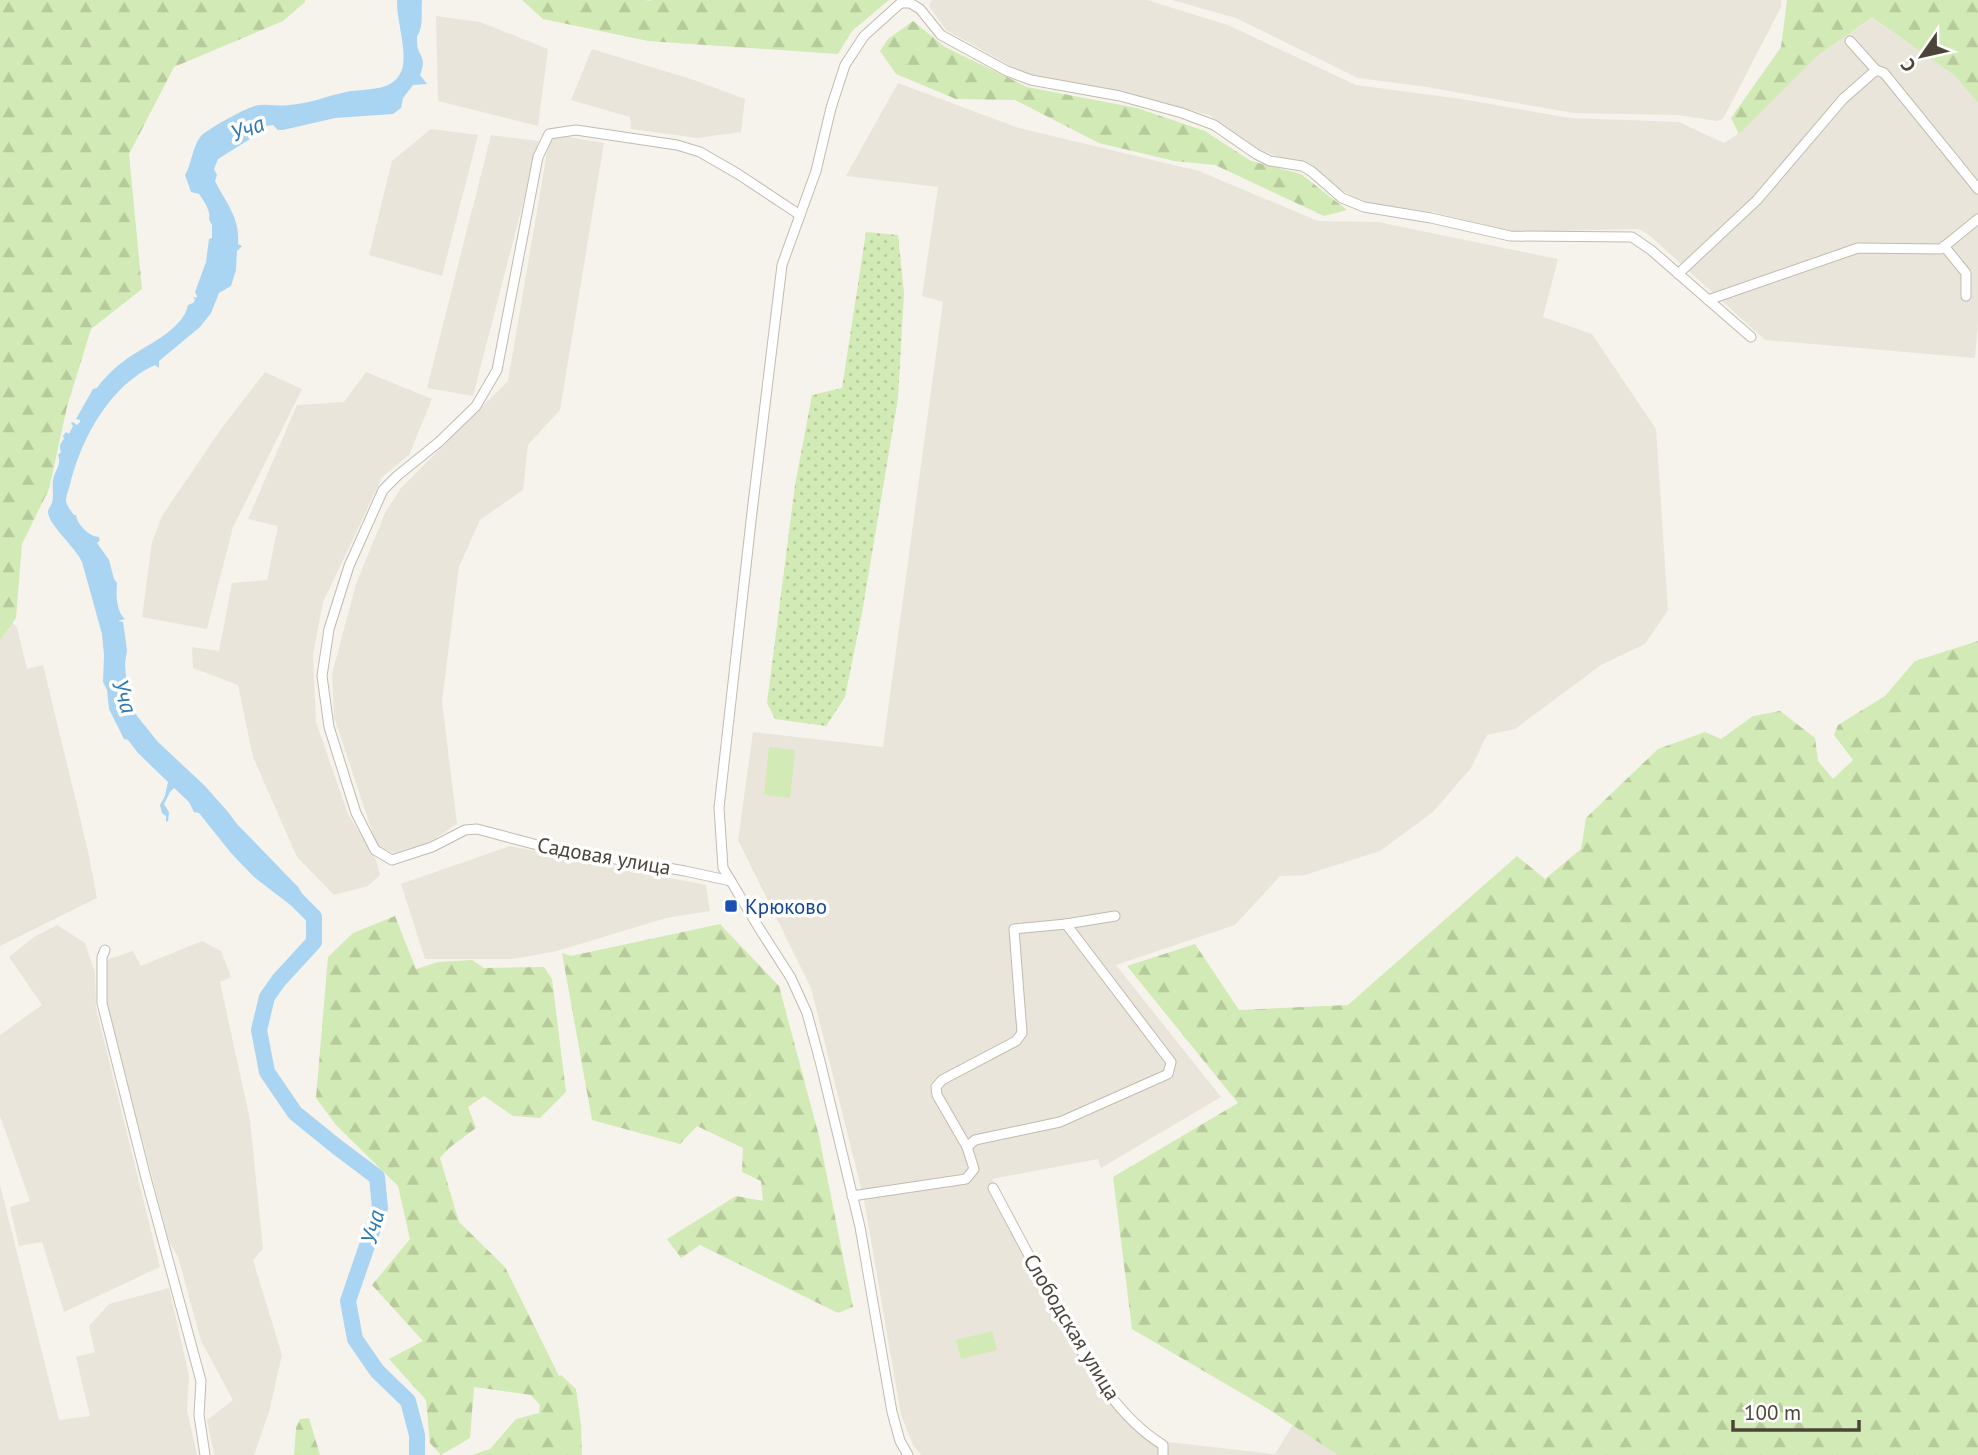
<svg xmlns="http://www.w3.org/2000/svg" width="1978" height="1455" font-family="'PT Sans',sans-serif">
<defs>
<pattern id="grass-dots" width="8" height="8" patternUnits="userSpaceOnUse" patternTransform="scale(1.75)"><rect width="8" height="8" fill="#d2eab5"/><path d="M2 2h.1M6 6h.1" fill="none" stroke="#b6ca9c" stroke-width="1.8" stroke-linecap="round"/></pattern>
<pattern id="forest-firs" width="22" height="20" patternUnits="userSpaceOnUse" patternTransform="scale(1.75)"><rect width="22" height="20" fill="#d2eab5"/><path d="M5 1l3.5 6h-7zM16 11l3.5 6h-7z" fill="#b6ca9c"/></pattern>
</defs>
<rect width="100%" height="100%" fill="#f6f3ec"/>
<g fill="#eae5da">
<polygon points="932,0 1147,0 1228,25 1356,85 1461,99 1570,118 1679,122 1724,143 1739,133 1816,57 1872,17 1955,76 1978,103 1978,322 1975,358 1765,340 1649,235 1639,229 1511,232 1433,212 1368,203 1356,199 1330,183 1309,164 1282,158 1256,148 1209,115 1126,93 1025,74 946,30 929,6"/>
<polygon points="1172,0 1781,0 1781,7 1723,119 1717,121 1678,115 1573,113 1427,87 1358,78 1236,18"/>
<polygon points="436,16 480,22 548,49 538,126 438,101"/>
<polygon points="592,49 691,79 745,99 741,132 697,138 631,129 630,117 571,100"/>
<polygon points="898,83 1019,128 1199,171 1318,221 1378,222 1558,259 1543,317 1592,334 1656,429 1668,610 1645,644 1601,665 1515,729 1487,735 1471,768 1433,812 1380,851 1305,875 1280,876 1235,925 1116,965 1221,1097 1101,1168 1098,1159 992,1179 1073,1330 1117,1400 1148,1432 1168,1442 1275,1454 1299,1415 1349,1455 921,1455 913,1445 901,1415 864,1200 811,988 738,840 753,732 883,747 943,302 922,296 938,187 846,176"/>
<polygon points="431,129 478,135 442,276 369,255 392,161"/>
<polygon points="491,135 539,141 473,396 427,388"/>
<polygon points="562,136 604,143 560,410 528,445 523,490 480,520 459,567 442,702 457,824 428,843 394,853 377,846 334,717 332,674 356,584 385,513 401,488 508,381 549,140"/>
<polygon points="265,372 302,389 233,527 207,629 142,617 152,542 162,516 221,429"/>
<polygon points="366,372 432,399 409,455 382,477 355,535 323,602 313,655 316,722 348,814 376,860 380,875 368,886 334,895 297,857 253,757 238,685 193,668 192,647 219,651 232,583 267,580 278,526 248,519 297,405 344,402"/>
<polygon points="0,612 17,627 27,669 43,665 88,851 97,898 0,946"/>
<polygon points="510,846 706,885 710,911 666,918 557,951 513,959 425,959 401,884"/>
<polygon points="57,925 85,943 95,973 96,1008 160,1267 64,1312 42,1242 19,1246 10,1207 30,1201 0,1116 0,1035 42,1005 9,957 34,937"/>
<polygon points="202,941 221,951 231,977 220,982 250,1120 263,1249 253,1260 282,1355 269,1412 254,1455 214,1455 207,1420 233,1400 201,1341 178,1257 169,1241 105,997 106,960 133,951 141,966"/>
<polygon points="0,1185 59,1420 90,1416 76,1357 95,1352 89,1326 109,1304 169,1288 189,1375 187,1410 197,1455 0,1455"/>
</g>
<polygon fill="url(#grass-dots)" points="866,232 898,235 904,293 898,398 862,613 845,697 826,726 775,719 767,703 795,485 812,395 842,388"/>
<g fill="url(#forest-firs)">
<polygon points="0,0 305,0 305,2 283,21 174,67 129,154 142,289 91,329 67,407 49,489 22,544 16,618 0,640"/>
<polygon points="522,0 645,0 651,1 651,0 889,0 852,31 838,54 648,41 543,19"/>
<polygon points="1787,0 1978,0 1978,103 1955,76 1872,17 1816,57 1739,134 1731,118 1781,47"/>
<polygon points="913,21 945,47 1027,87 1137,108 1205,131 1251,161 1301,174 1347,210 1324,216 1215,165 1174,161 1099,143 1015,100 956,99 896,74 880,51 888,39"/>
<polygon points="1978,641 1978,1455 1338,1455 1265,1407 1132,1329 1113,1177 1238,1103 1127,966 1195,944 1239,1010 1348,1005 1517,856 1545,879 1581,849 1586,818 1658,749 1705,732 1721,739 1753,716 1780,711 1815,738 1818,761 1833,779 1853,760 1834,735 1838,725 1885,696 1915,661"/>
<polygon points="395,916 416,969 438,962 472,960 484,968 544,967 552,979 566,1092 540,1118 513,1116 484,1096 468,1107 476,1128 449,1148 440,1158 459,1222 505,1267 559,1376 561,1375 576,1389 581,1425 582,1455 472,1455 490,1449 516,1419 539,1413 540,1405 531,1395 474,1387 470,1438 441,1455 430,1443 426,1400 389,1359 423,1341 372,1285 410,1239 398,1186 336,1125 316,1098 328,957 353,933"/>
<polygon points="720,924 779,986 819,1136 853,1307 838,1313 700,1245 681,1258 667,1239 736,1196 763,1201 761,1181 742,1172 743,1148 697,1126 680,1144 592,1120 562,953 571,956"/>
<polygon points="309,1418 320,1455 294,1455 296,1428 300,1419"/>
</g>
<g fill="#d2eab5">
<polygon points="769,747 795,750 790,798 764,795"/>
<polygon points="992,1331 997,1350 961,1359 956,1340"/>
</g>
<path fill="#a9d4f2" d="M 397,0 L 422,0 C 421,9 423,21 420,30 C 418,38 417,32 417,41 C 417,58 428,54 420,75 L 427,84 L 413,85 L 403,98 L 401,108 L 393,114 L 335,118 L 283,130 L 278,130 L 273,125 L 251,129 L 246,131 L 247,134 L 251,135 L 250,139 L 218,159 L 214,169 L 217,175 L 215,181 C 226,203 240,217 238,244 L 242,246 L 237,251 L 236,270 L 231,286 L 219,293 L 211,313 L 200,327 L 159,361 L 159,368 L 155,365 C 111,385 83,435 71,480 C 70,487 66,494 66,501 C 67,506 71,511 74,515 L 76,515 C 77,525 90,537 99,537 L 100,540 L 97,543 L 109,560 L 114,579 L 117,583 C 116,594 116,611 125,619 L 118,621 L 123,622 L 127,650 L 125,664 L 127,690 L 137,716 L 158,742 L 205,786 L 228,812 L 237,824 L 298,887 L 314,912 L 306,917 L 254,877 L 231,853 L 199,813 L 194,812 L 189,802 L 174,788 L 170,792 L 164,804 L 169,812 L 168,821 L 166,822 L 166,816 L 162,813 L 160,805 L 165,796 L 168,782 L 138,753 L 128,740 L 124,739 L 109,709 L 107,690 L 103,682 L 104,655 L 102,634 L 82,562 C 75,546 49,526 48,512 C 48,509 51,506 52,503 C 54,497 52,487 53,480 C 55,470 62,465 58,455 L 61,452 C 59,447 60,443 64,439 L 63,436 L 66,432 L 69,434 L 73,426 L 71,423 L 73,422 L 77,425 L 80,422 L 80,420 L 76,419 L 93,389 L 97,388 C 104,378 114,368 124,361 C 142,347 184,330 188,305 L 193,303 L 195,300 L 193,297 L 196,298 L 197,296 L 195,292 L 206,262 L 209,239 L 212,238 L 212,225 L 209,219 C 211,211 204,201 199,194 L 191,192 L 185,175 C 192,163 192,147 201,136 C 208,129 242,110 252,107 C 265,102 276,107 289,105 C 309,104 327,96 346,92 C 360,89 381,91 393,82 C 396,80 398,77 400,74 C 410,58 396,20 397,0 Z"/>
<g fill="none" stroke-linecap="round" stroke-linejoin="round">
<polyline stroke="#a9d4f2" stroke-width="16" points="298,901 314,917 314,942 279,980 267,997 259,1030 267,1072 295,1113 337,1147 377,1177 380,1208 348,1301 355,1339 377,1371 408,1401 417,1435 417,1455"/>
<g stroke="#c2bbae" stroke-width="11">
<g id="street">
<polyline points="904,0 864,36 845,65 831,108 816,171 782,265 752,512 719,808 723,868 759,928 791,978 807,1013 821,1065 860,1227 892,1412 900,1441 908,1455"/>
<polyline points="901,3 910,3 920,9 941,35 1007,71 1031,80 1120,96 1182,113 1214,125 1256,154 1270,161 1302,166 1311,171 1342,198 1364,207 1431,218 1510,236 1632,237 1651,250 1751,337"/>
<polyline points="1850,41 1876,70 1884,73 1978,189"/>
<polyline points="1944,246 1966,273 1966,296"/>
<polyline points="1678,274 1757,200 1843,99 1876,70"/>
<polyline points="1708,300 1858,248 1941,249 1978,219"/>
<polyline points="731,881 685,871 541,846 477,829 465,830 432,847 392,860 375,850 356,813 329,727 322,676 329,629 349,566 383,490 397,476 439,442 476,406 497,370 538,157 549,134 576,130 677,145 700,152 738,174 800,215"/>
<polyline points="105,950 102,957 102,1003 146,1178 201,1381 199,1415 205,1455"/>
<polyline points="967,1147 937,1095 936,1087 942,1080 1016,1041 1022,1033 1014,929 1066,924"/>
<path d="M 993,1188 C 1015,1229 1037,1271 1059,1311 C 1086,1360 1114,1415 1163,1445 L 1163,1455"/>
<polyline points="852,1196 966,1179 974,1169 967,1147 975,1140 1060,1122 1168,1074 1171,1062 1066,924 1115,916"/>
</g>
</g>
<use href="#street" stroke="#fff" stroke-width="9"/>
</g>
<rect fill="#1a4fb4" stroke="#fff" stroke-width="2.5" x="724" y="899" width="14" height="14" rx="3.5"/>
<g text-anchor="middle" dominant-baseline="central" stroke-width="7" stroke-linejoin="round" paint-order="stroke">
<g font-size="21" fill="#4b4439" stroke="#fff">
<text transform="translate(604 856) rotate(10)">Садовая улица</text>
<text transform="translate(1072 1327) rotate(59)">Слободская улица</text>
</g>
<g font-size="21" fill="#164399" stroke="#fff" text-anchor="start">
<text x="745" y="906">Крюково</text>
</g>
<g font-size="23" font-style="italic" fill="#2e7ab2" stroke="#fff">
<text transform="translate(247 128) rotate(-21)">Уча</text>
<text transform="translate(125 696) rotate(72)">Уча</text>
<text transform="translate(372 1227) rotate(-75)">Уча</text>
</g>
</g>
<g transform="translate(1922 56) rotate(236)" stroke="#ffffff" stroke-width="5" paint-order="stroke">
<path d="M0-5L12 26L0 18L-12 26Z" fill="#4b4439"/>
<text y="-10" font-size="19" font-weight="bold" text-anchor="middle" fill="#4b4439">С</text>
</g>
<path d="M1733 1420v10h126v-10" fill="none" stroke="#4b4439" stroke-width="3.5"/>
<text x="1744" y="1420" font-size="21" fill="#4b4439" stroke="#ffffff" stroke-width="5" paint-order="stroke">100 m</text>
</svg>
